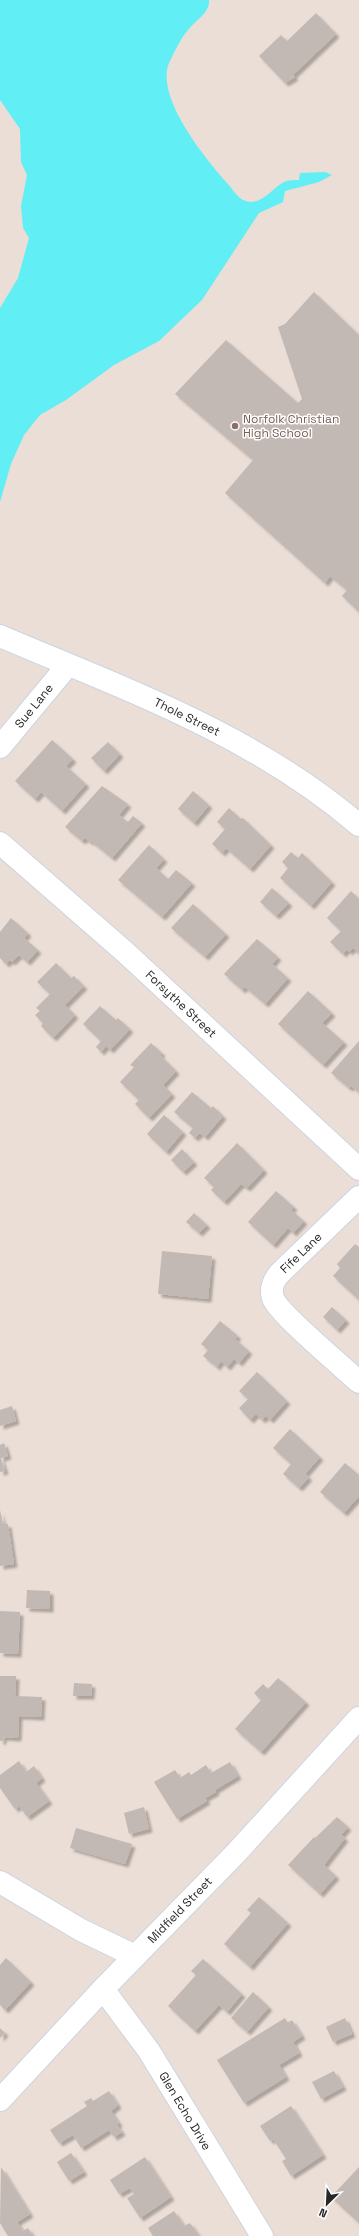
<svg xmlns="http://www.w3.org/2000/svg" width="359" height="2236" font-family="'Space Grotesk',sans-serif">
<defs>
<filter id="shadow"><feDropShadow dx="3.5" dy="3.5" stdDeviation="1" flood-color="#0004"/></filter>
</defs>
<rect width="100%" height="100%" fill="#ebded6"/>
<path fill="#61eef5" d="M 0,0 L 209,0 C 210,13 196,20 189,29 C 181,37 174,53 169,63 C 155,97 205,158 226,182 C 231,187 237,197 243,200 C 260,208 271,189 284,182 C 288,180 294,180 299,180 L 300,173 L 325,172 L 332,175 L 319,182 L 285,191 L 283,202 L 259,213 L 202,300 L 159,341 L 114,365 L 66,400 L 40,415 L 24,435 L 11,464 L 0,502 L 0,308 L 18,278 L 29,238 L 23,228 L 21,206 L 27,175 L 21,162 L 20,129 L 0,100 Z"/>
<g fill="#c2b8b4" filter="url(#shadow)">
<polygon points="316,13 336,34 293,75 295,77 285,83 259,56 281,35 287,41"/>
<polygon points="314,292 359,335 359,612 342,596 347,590 330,576 325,583 225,493 253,460 175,394 226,340 298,403 302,399 278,327 285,324"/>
<polygon points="52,740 73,759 66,766 86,784 62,811 41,792 35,799 15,781"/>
<polygon points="108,742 120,754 104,771 91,758"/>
<polygon points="102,786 128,804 119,815 128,822 133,816 142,823 112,858 91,841 90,842 85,838 82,841 65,827"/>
<polygon points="193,791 209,805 194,823 178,809"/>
<polygon points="229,808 241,819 243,818 271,845 250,869 226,848 222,853 212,844 225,829 217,822"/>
<polygon points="149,845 164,859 156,868 168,879 176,870 192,883 162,917 118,880"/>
<polygon points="291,852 298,858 302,853 332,882 311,906 280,878 288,868 282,862"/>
<polygon points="272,888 289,903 276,916 260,902"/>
<polygon points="351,891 359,899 359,954 353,948 349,952 347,949 343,954 330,942 341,931 327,918"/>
<polygon points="193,904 226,934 205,957 171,928"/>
<polygon points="11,918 28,933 24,938 38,950 27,962 19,955 12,962 10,960 6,964 0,958 0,932"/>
<polygon points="257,939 278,957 272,964 288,978 265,1004 245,987 242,990 224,974"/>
<polygon points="56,963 71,978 74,976 84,986 65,1005 75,1015 53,1038 41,1026 43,1023 35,1015 40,1011 36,1008 50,994 37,982"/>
<polygon points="308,991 332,1013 322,1023 344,1042 323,1065 278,1024"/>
<polygon points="100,1006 116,1020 118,1018 130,1029 110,1050 106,1046 101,1052 96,1047 101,1041 83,1024"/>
<polygon points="359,1041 359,1092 351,1086 349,1088 331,1073"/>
<polygon points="151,1043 162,1053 160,1055 176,1071 163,1085 172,1094 149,1118 135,1104 139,1100 120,1082 134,1067 130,1065"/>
<polygon points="192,1092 211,1108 213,1106 223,1116 205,1137 200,1133 195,1138 189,1133 193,1128 174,1112"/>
<polygon points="164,1115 183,1132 166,1152 147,1134"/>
<polygon points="237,1143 264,1170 247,1188 241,1184 224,1202 211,1190 214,1187 204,1178"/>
<polygon points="182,1149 194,1162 183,1172 171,1160"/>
<polygon points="276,1191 294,1207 291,1210 304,1221 293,1233 288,1228 273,1245 248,1222"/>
<polygon points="194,1213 207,1225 199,1233 186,1222"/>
<polygon points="355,1244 359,1247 359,1300 333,1276 340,1268 337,1264"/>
<polygon points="162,1251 212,1256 208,1299 158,1294"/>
<polygon points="332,1307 346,1320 337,1330 323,1317"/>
<polygon points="220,1321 238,1336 235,1339 249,1351 239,1363 234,1359 227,1367 221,1361 217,1367 203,1356 208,1350 201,1344"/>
<polygon points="257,1372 287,1401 270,1420 266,1416 262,1420 256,1414 250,1420 239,1408 248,1399 239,1391"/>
<polygon points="12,1406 16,1421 0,1426 0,1410"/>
<polygon points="290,1429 320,1457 305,1474 309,1477 299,1488 283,1474 291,1464 273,1448"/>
<polygon points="4,1443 8,1456 1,1458 5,1471 0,1472 0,1445"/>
<polygon points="345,1463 359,1475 359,1496 344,1513 320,1492"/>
<polygon points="0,1510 3,1524 8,1524 14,1564 0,1566"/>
<polygon points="27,1590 50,1591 50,1609 26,1608"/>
<polygon points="0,1611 20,1612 18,1654 0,1653"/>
<polygon points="0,1676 16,1676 15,1696 42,1697 41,1717 19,1716 18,1738 3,1737 3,1741 0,1741"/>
<polygon points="278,1678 306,1702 261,1752 235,1729 261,1700 254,1693 263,1684 268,1689"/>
<polygon points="74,1683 92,1684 91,1696 73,1696"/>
<polygon points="19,1761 26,1772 34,1766 42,1778 36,1783 49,1801 27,1817 19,1806 15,1809 0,1788 0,1775"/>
<polygon points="230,1762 238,1776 215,1790 216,1792 205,1798 207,1801 177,1819 154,1782 175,1770 180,1778 189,1772 191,1775 206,1765 211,1773"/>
<polygon points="144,1807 149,1829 129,1834 124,1813"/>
<polygon points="337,1817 348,1827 341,1835 345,1838 324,1865 336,1876 320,1894 288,1865 314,1837 315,1838"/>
<polygon points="76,1828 132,1844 125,1864 70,1848"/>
<polygon points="259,1897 288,1923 250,1967 224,1944 251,1913 247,1910"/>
<polygon points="6,1958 31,1982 5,2010 0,2005 0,1965"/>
<polygon points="203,1959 242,1994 227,2012 219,2005 195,2031 168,2006 196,1975 191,1971"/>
<polygon points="253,1992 269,2007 247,2032 231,2018"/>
<polygon points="285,2018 288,2023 292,2020 302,2036 293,2042 299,2053 279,2065 286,2077 244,2103 217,2060"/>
<polygon points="345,2018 352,2034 333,2042 326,2027"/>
<polygon points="0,2028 5,2033 0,2038"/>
<polygon points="334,2071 343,2087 321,2099 312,2082"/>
<polygon points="109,2091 118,2105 111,2111 119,2123 117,2125 122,2132 114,2137 109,2130 81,2148 73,2135 59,2143 50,2130 87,2106 84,2102 91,2098 93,2101"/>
<polygon points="291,2106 323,2155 291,2176 282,2161 286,2159 273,2139 270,2141 260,2126"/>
<polygon points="71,2153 84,2172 69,2181 57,2162"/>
<polygon points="145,2157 171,2197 140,2218 127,2198 134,2194 130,2188 119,2194 110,2180"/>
<polygon points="1,2167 30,2214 17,2222 23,2231 28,2228 33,2236 8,2236 0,2223"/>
<polygon points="359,2167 359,2223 331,2197"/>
<polygon points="174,2211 184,2226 190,2223 199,2236 153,2236 148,2228"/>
</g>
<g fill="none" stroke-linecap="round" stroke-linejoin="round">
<g stroke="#ccd5e1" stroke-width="24">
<g id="street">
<polyline points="0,747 68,665"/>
<polyline points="0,843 125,952 359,1169"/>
<path d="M 359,1197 L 280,1273 C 273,1281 270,1288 273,1298 C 277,1312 345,1369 359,1382"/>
<polyline points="0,1882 81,1930 135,1956"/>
<polyline points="103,1989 149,2051 262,2236"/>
<polyline points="0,2100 103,1989 236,1853 359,1718"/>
</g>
</g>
<g stroke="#ccd5e1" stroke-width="24">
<path id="secondary" d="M 0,636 C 127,690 252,734 359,825"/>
</g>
<use href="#street" stroke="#fff" stroke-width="22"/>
<use href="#secondary" stroke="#fff" stroke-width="22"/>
</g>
<circle fill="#8d6e63" stroke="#fff" stroke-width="1.5" cx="235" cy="426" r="4"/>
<g text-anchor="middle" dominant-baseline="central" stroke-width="3" stroke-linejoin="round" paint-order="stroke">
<g font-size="12" fill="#785e54" stroke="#fff" text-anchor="start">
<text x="243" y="419">Norfolk Christian<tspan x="243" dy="14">High School</tspan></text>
</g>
<g font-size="12" fill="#272727" stroke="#fff">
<text transform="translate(34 706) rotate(-51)">Sue Lane</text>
<text transform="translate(187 717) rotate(26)">Thole Street</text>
<text transform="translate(181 1004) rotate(43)">Forsythe Street</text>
<text transform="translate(301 1253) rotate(-44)">Fife Lane</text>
<text transform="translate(180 1910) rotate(-46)">Midfield Street</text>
<text transform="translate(185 2111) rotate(59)">Glen Echo Drive</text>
</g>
</g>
<g transform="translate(327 2204) rotate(204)" stroke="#ffffff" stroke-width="3" paint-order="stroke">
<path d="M0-3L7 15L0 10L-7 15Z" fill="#272727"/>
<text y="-6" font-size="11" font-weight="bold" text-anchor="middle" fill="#272727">N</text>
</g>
</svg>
